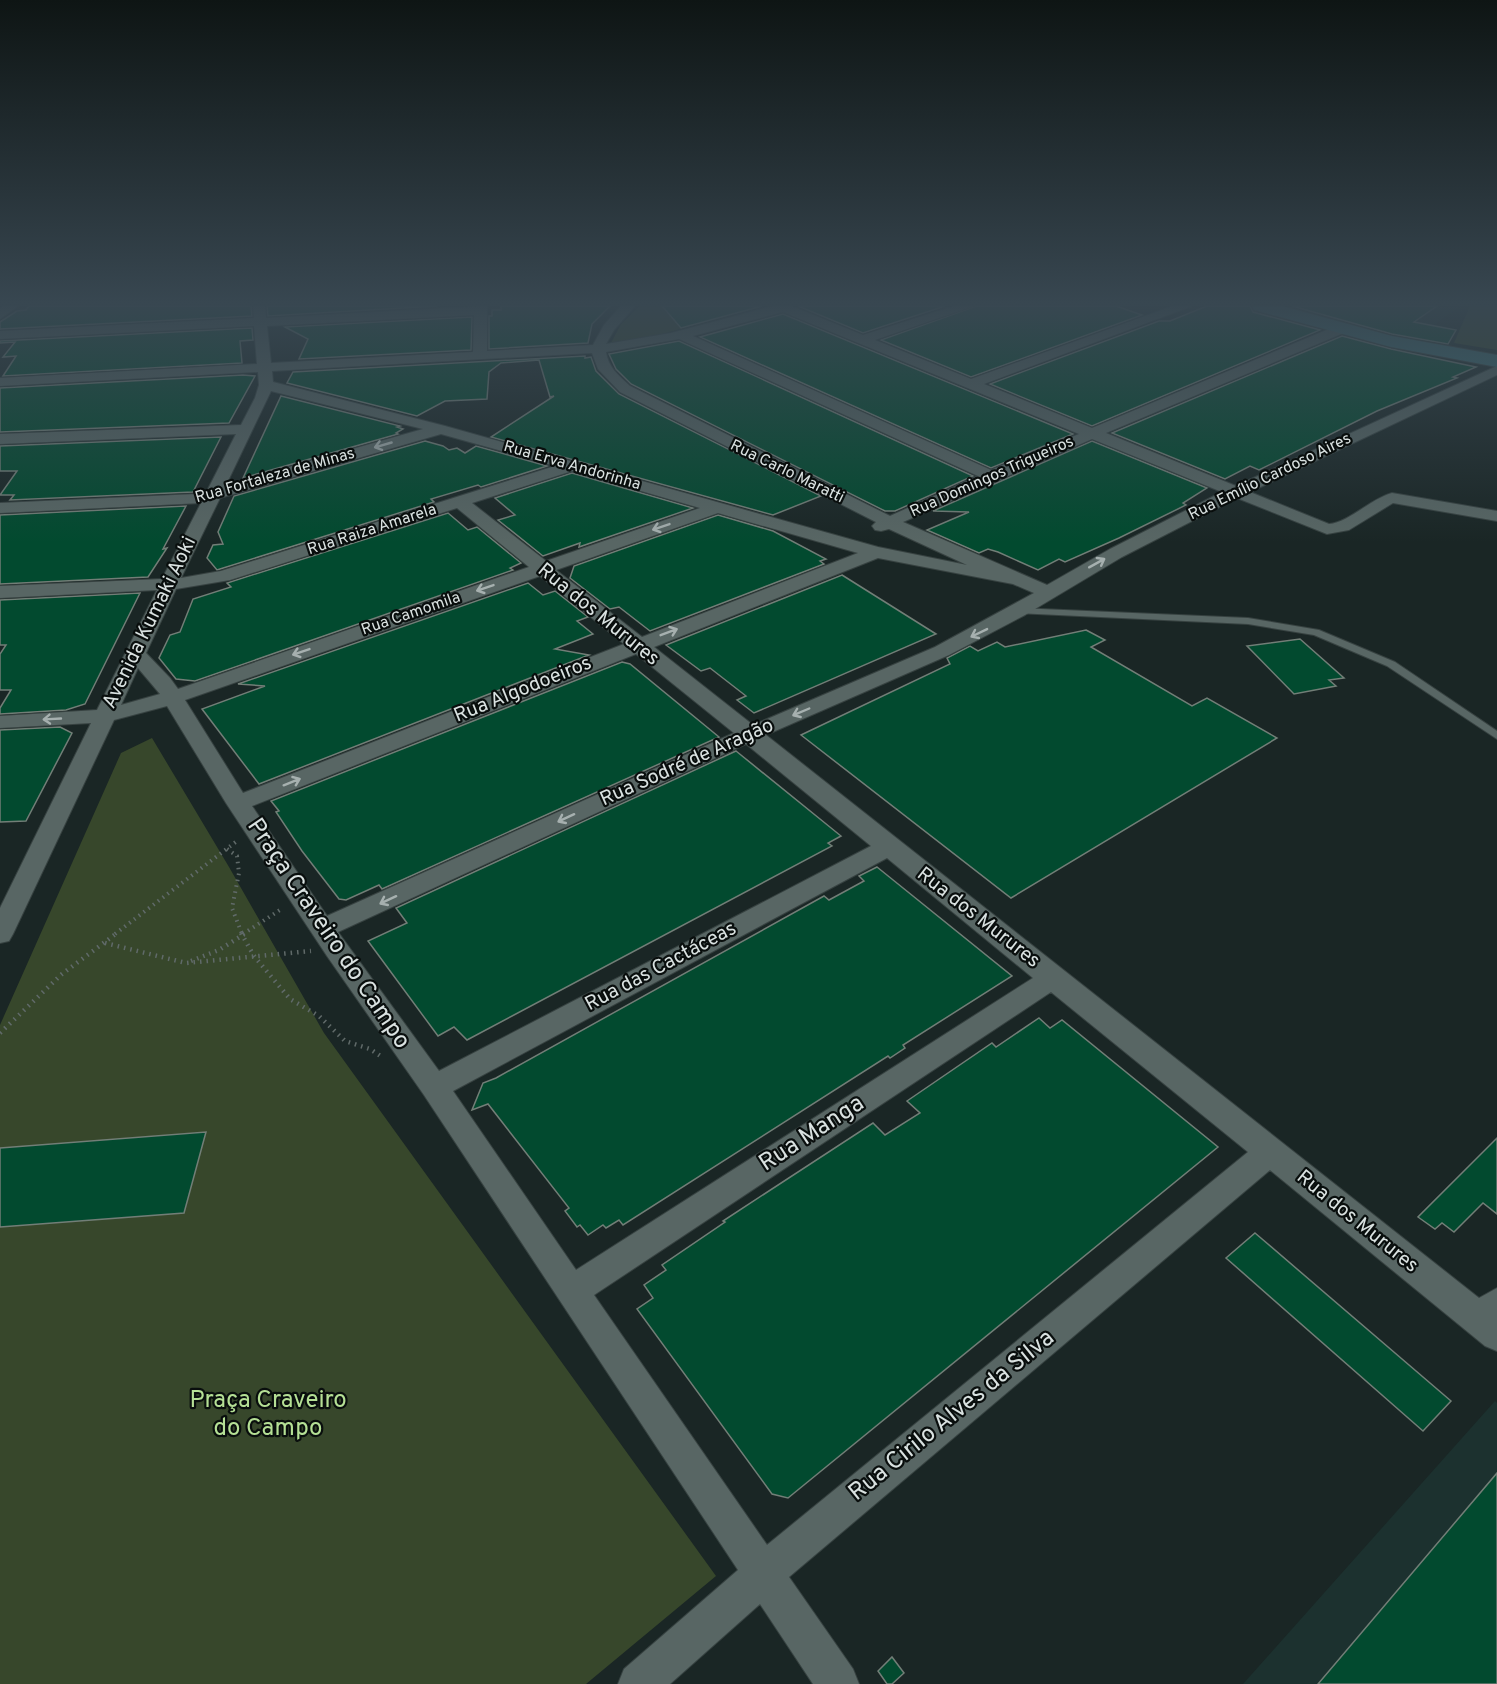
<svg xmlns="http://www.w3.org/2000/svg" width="1497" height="1684" font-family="Overpass,sans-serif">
<rect width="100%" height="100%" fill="#1a2625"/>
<g fill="#1c312f">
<polygon points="1283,306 1460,306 1416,338 1343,323"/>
<polygon points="1495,1401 1497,1403 1497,1684 1243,1684"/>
</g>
<g fill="#37472b">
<polygon points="640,306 760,306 761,307 662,334 611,343 621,324"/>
<polygon points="1470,306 1497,306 1497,350 1454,343"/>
<polygon points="152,738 229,867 324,1033 716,1576 586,1684 0,1684 0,1025 121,753"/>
</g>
<g fill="#024a2f" stroke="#727e77" stroke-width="1.5">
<polygon points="29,306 251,306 252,316 0,329 0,322 17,311 26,310"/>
<polygon points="267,306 437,306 268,316"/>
<polygon points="501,306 610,306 592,324 588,343 489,349 489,316 492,316 492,310 501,310"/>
<polygon points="662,306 762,306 681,328"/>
<polygon points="798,306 945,306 863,333"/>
<polygon points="976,306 1116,306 1142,315 971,377 881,340"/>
<polygon points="1207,306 1250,306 1253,312 1320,330 1092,426 990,384 1159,321 1170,321"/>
<polygon points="1292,306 1437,306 1414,322 1456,330 1448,344 1392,334"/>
<polygon points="783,314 1073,434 991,468 700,337"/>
<polygon points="472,317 471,350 299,359 308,339 285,327"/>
<polygon points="252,328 253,340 240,341 242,363 3,376 16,356 3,357 15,342 0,343 0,341"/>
<polygon points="1342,336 1391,349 1476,367 1453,377 1457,378 1377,411 1259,470 1250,466 1225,479 1112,433"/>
<polygon points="679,341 973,476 895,511 885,511 631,384 616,369 609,354"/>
<polygon points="585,356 585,358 591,357 596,371 619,394 821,496 773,515 491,437 554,396 550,397 539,360 501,363 489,372 487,399 445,401 417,416 287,383 293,372"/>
<polygon points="243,375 255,376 229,423 0,432 0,388"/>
<polygon points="281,396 400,426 397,427 403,429 396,433 398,434 243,478"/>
<polygon points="221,437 193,492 10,500 14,495 0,495 17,471 0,471 0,446"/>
<polygon points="425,441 443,446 449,450 457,448 465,453 476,446 547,466 481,487 478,485 431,499 434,502 220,569 217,570 207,558 213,545 223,544 218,532 234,496"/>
<polygon points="1092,441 1207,488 1183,503 1186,505 1119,538 1065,562 1059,559 1038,570 998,552 988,549 979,553 927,530 969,512 933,511"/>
<polygon points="572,473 693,508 579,547 580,543 543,556 498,520 515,515 495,498"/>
<polygon points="186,506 163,549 167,548 148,577 0,584 0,515"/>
<polygon points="448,513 468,530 477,527 521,563 510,568 513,570 195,681 176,679 159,658 170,635 180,632 193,599 231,587 227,583"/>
<polygon points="718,515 773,531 826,559 820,561 824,564 650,631 619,607 610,609 570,578 574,566"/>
<polygon points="842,575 936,634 754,713 737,700 746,696 710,668 701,671 666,645"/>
<polygon points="528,583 543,595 555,591 588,617 577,621 593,634 555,649 589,655 259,784 202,709 265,686 238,684"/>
<polygon points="140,593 85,704 66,710 0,714 0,708 11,690 0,690 0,654 6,645 0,645 0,600"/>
<polygon points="1086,630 1105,640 1091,647 1192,706 1207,698 1277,738 1011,898 801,735 950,664 947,658 970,646 978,651 997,642 1005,647"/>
<polygon points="1300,639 1344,678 1329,680 1336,686 1294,694 1247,646"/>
<polygon points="622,662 630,664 719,737 382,889 379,885 346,900 339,899 302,851 276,812 279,811 271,801"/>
<polygon points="60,727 72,733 26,821 0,822 0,730"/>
<polygon points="736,751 841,836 828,843 832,846 467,1040 454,1027 438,1036 368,941 407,923 396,908"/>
<polygon points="877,867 1012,976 903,1045 905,1048 890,1058 888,1056 623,1225 619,1220 606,1228 603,1225 588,1235 580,1225 577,1227 565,1211 569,1208 488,1104 472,1110 483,1083 496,1078 824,896 829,900 864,881 859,876"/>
<polygon points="1039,1018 1050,1028 1062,1020 1218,1147 788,1498 772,1494 637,1309 653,1298 644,1285 666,1270 662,1265 725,1222 723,1221 873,1123 885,1135 920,1113 907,1101 992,1043 996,1047"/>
<polygon points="206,1132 184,1213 0,1227 0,1148"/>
<polygon points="1497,1138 1497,1214 1483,1203 1454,1232 1442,1223 1435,1229 1418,1217"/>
<polygon points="1255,1233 1451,1401 1423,1431 1226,1258"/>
<polygon points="1497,1473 1497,1684 1318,1684"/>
<polygon points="892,1657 904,1673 892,1684 887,1684 878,1671"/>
</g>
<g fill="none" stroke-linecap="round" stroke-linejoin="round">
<g stroke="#374241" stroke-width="2">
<polygon id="lane" points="1018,608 1248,618 1319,630 1395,662 1497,731 1497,739 1387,666 1314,635 1248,624 1015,613 1015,609"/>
</g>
<g stroke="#374241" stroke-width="2">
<g id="street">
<polygon points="3,306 18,306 0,319 0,309"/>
<path d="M 253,306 L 265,306 L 266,318 L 487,306 L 487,351 L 593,345 L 604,325 L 621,306 L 635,306 L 614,330 L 606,344 L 671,333 L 773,306 L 791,306 L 863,335 L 954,306 L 974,306 L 875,340 L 971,379 L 1173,306 L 1192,306 L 984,384 L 1092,428 L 1336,326 L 1346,326 L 1348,329 L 1346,332 L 1106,433 L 1236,486 L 1497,366 L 1497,375 L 1250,492 L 1329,524 C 1348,523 1370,499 1392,493 L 1497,511 L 1497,521 L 1393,503 L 1349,530 L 1327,534 L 1237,498 L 1122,557 L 1025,615 L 949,655 L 766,735 L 1479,1298 L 1497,1288 L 1497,1351 L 1485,1346 L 1270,1170 L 789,1577 L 853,1669 L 859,1684 L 813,1684 L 760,1604 L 670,1684 L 618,1684 L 624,1669 L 738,1570 L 424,1095 L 327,956 L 226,803 L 167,706 L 114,720 L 13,934 L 9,941 L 0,943 L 0,908 L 91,723 L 0,728 L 0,716 L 97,710 L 157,590 L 0,598 L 0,586 L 162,579 L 201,503 L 0,513 L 0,503 L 196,494 L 207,491 L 236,434 L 0,444 L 0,434 L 241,425 L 255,398 L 259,385 L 258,372 L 0,386 L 0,378 L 257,364 L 254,326 L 0,339 L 0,331 L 254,318 ZM 783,312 L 1079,434 L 991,470 L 693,336 ZM 474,315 L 473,352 L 271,363 L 267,326 ZM 679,339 L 978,476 L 890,516 L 630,386 C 619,376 608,367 606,352 ZM 592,353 L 598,369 L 620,392 L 876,522 L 872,526 L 875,530 L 881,531 L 889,529 L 967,565 L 878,547 L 445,426 L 273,382 L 272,371 ZM 271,391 L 423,429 L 226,485 ZM 441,434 L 555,466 L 221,571 L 181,578 L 220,498 ZM 1092,439 L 1222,492 L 1110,549 L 1047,585 L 903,522 ZM 572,471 L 700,508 L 546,561 L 472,503 ZM 457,508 L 529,567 L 178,689 L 170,678 L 146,653 L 176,589 L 230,580 ZM 718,513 L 858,553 L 642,637 L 556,570 ZM 878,558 L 1013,584 L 1034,593 L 935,647 L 753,725 L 654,647 ZM 540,576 L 624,644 L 243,793 L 185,700 ZM 636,654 L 734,733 L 327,916 L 252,806 ZM 138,668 L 160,694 L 121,705 ZM 746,744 L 871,846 L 439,1071 L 338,932 ZM 887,858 L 1033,978 L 576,1270 L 453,1091 ZM 1051,992 L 1248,1152 L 767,1545 L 594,1295 Z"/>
</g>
</g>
<g stroke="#374241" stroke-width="2">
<polygon id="secondary" points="1252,306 1282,306 1392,336 1497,355 1497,367 1391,347 1254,310"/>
</g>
<g stroke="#606a69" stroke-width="4" stroke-dasharray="1.5 4.5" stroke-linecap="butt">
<polyline points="227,849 237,856 239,873 232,908 242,934"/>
<polyline points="115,934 237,841"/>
<polyline points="243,934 283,908"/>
</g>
<g stroke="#606a69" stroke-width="4.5" stroke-dasharray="1.5 5" stroke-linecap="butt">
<polyline points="241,933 254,956 290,999 319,1016 345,1041 370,1049 382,1057"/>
<polyline points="105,943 186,963 311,951"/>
<polyline points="191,961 219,950 246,933"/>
<polyline points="0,1033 62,974 117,933"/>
</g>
<use href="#lane" fill="#586664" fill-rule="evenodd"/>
<use href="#street" fill="#586664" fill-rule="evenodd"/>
<use href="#secondary" fill="#3e767d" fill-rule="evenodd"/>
</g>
<defs><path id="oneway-shaft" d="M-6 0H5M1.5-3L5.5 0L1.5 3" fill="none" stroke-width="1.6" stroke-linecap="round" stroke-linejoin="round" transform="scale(1.5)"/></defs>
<g stroke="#a6b0af">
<use href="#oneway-shaft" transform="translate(383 445) rotate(164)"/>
<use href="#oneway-shaft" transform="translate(661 527) rotate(161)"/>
<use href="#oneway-shaft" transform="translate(1097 563) rotate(-29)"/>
<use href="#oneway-shaft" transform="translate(485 588) rotate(161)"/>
<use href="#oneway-shaft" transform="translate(669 632) rotate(-21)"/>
<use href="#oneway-shaft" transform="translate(979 633) rotate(154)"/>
<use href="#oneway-shaft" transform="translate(301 652) rotate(161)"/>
<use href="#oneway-shaft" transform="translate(801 712) rotate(157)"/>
<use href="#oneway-shaft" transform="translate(52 719) rotate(177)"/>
<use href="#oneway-shaft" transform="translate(292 782) rotate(-22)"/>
<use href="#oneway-shaft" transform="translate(566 818) rotate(155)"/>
<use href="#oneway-shaft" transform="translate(388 900) rotate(155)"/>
</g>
<linearGradient id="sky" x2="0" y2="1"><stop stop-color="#0e1514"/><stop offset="0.56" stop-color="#384751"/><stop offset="1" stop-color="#384751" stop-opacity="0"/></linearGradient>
<rect width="1497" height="542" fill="url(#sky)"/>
<g text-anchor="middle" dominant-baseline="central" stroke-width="4.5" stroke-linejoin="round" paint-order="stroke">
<g font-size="16" fill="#dae2e1" stroke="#090e0d">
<text transform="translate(572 466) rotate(16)">Rua Erva Andorinha</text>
<text transform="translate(787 472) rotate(26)">Rua Carlo Maratti</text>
<text transform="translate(275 476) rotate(-16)">Rua Fortaleza de Minas</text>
<text transform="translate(992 477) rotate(-24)">Rua Domingos Trigueiros</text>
<text transform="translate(1270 477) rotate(-26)">Rua Emílio Cardoso Aires</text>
<text transform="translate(372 530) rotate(-18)">Rua Raiza Amarela</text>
<text transform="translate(411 614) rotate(-19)">Rua Camomila</text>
</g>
<g font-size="20" fill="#dae2e1" stroke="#090e0d">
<text transform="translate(598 615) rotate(39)">Rua dos Murures</text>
<text transform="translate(150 623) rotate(-64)">Avenida Kumaki Aoki</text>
<text transform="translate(523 690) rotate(-22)">Rua Algodoeiros</text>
<text transform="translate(687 763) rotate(-24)">Rua Sodré de Aragão</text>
<text transform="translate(978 918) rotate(38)">Rua dos Murures</text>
<text transform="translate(661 967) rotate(-28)">Rua das Cactáceas</text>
<text transform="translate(1357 1222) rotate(39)">Rua dos Murures</text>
</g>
<g font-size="24" fill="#dae2e1" stroke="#090e0d">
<text transform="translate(328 934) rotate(56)">Praça Craveiro do Campo</text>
<text transform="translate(812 1134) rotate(-33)">Rua Manga</text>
<text transform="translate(952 1416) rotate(-39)">Rua Cirilo Alves da Silva</text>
</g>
<g font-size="24" fill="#b5e095" stroke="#090e0d">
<text x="268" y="1401">Praça Craveiro<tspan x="268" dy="28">do Campo</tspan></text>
</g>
</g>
</svg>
